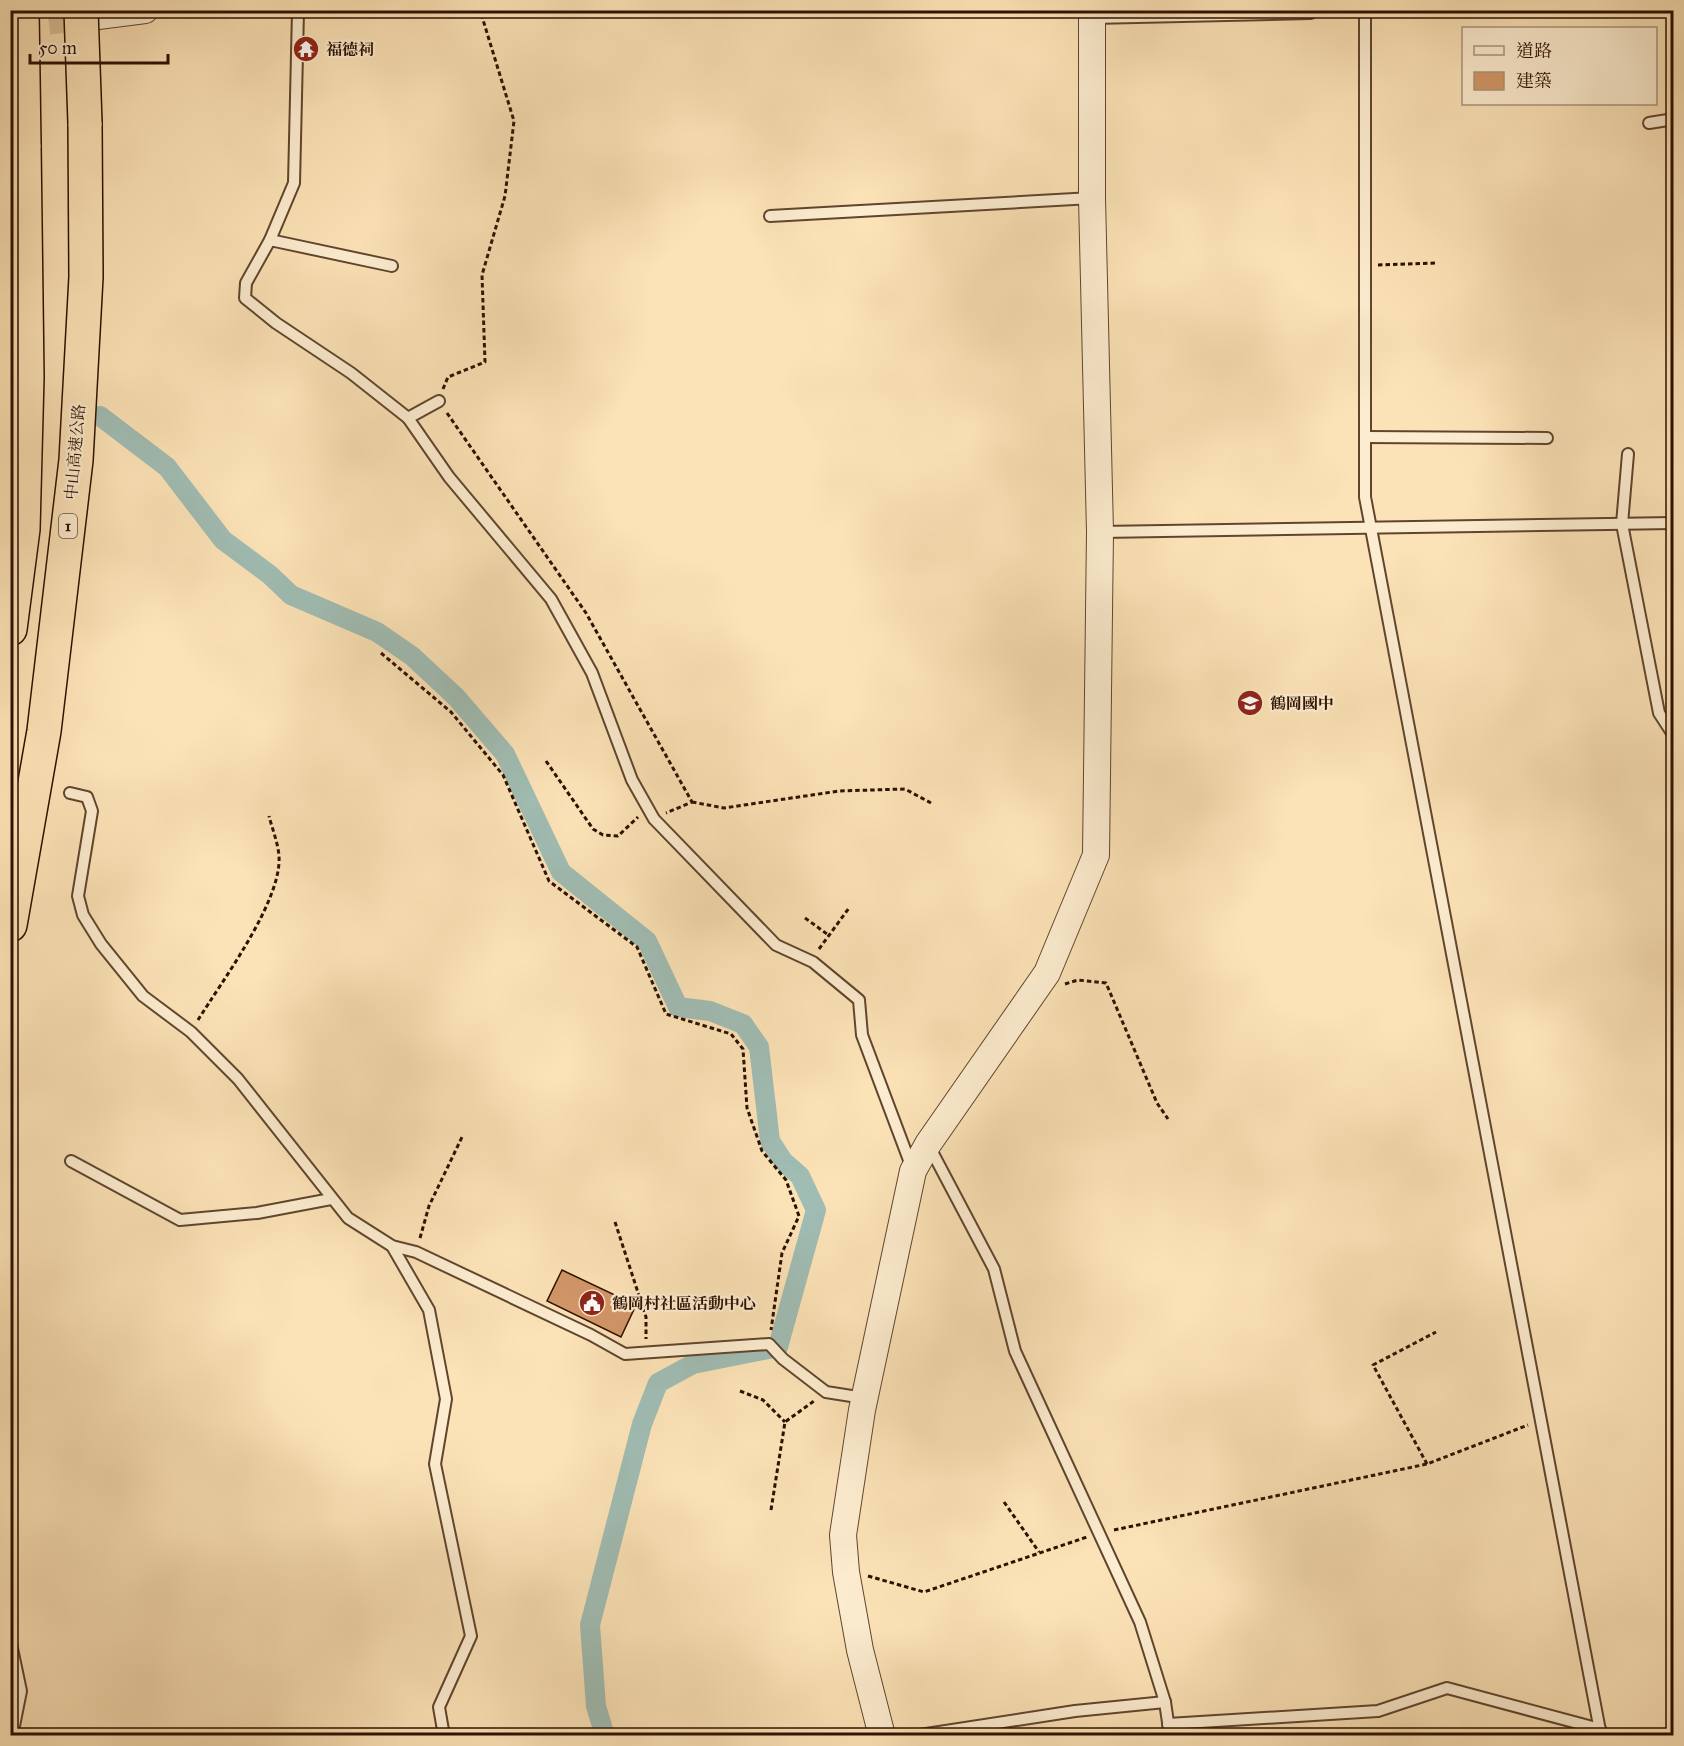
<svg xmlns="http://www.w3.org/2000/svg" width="1684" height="1746" font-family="'IM FELL Great Primer','Noto Serif TC',serif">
<rect width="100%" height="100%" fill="#fce3b7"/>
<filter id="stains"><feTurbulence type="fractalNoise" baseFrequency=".00333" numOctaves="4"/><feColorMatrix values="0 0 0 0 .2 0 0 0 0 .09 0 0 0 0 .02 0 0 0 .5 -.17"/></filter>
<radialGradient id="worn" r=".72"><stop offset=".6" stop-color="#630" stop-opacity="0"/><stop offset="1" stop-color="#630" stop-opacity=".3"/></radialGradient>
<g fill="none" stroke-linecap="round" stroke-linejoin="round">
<polyline stroke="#a0bdb4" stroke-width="20" points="100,416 167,467 223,540 270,575 291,595 377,632 412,656 456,697 505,754 561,872 647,941 678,1007 710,1011 743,1024 759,1047 770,1141 783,1161 800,1176 816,1210 778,1347 693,1364 658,1383 642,1424 590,1625 596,1706 605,1736"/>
</g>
<polygon fill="#d29768" stroke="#2c1000" stroke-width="1.5" points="562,1270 636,1305 621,1337 547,1301"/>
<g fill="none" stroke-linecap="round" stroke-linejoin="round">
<polyline stroke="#ddc39c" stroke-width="26" stroke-dasharray="26 13" stroke-linecap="butt" points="10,26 98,16"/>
<g stroke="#60452e" stroke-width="14">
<g id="service">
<polyline points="295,10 298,11 294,183 270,240 246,283 245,298 276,323 351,373 408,418 439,401"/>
<polyline points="1365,10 1365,497 1601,1736"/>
<polyline points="1092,18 1311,13"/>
<polyline points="1649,123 1674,119"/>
<polyline points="770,216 1092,198"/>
<polyline points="270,240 392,266"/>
<polyline points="408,418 449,477 551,599 592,673 632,780 654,819 776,945 813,962 859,1000 862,1035 912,1168"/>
<polyline points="1365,437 1547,438"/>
<polyline points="1628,454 1622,524 1659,713 1674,736"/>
<polyline points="1101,532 1674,523"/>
<polyline points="70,793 87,797 92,811 78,896 83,915 101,944 143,996 191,1032 238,1079 348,1218 392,1246 416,1252 591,1335 625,1354 769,1344 783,1359 826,1392 864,1398"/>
<polyline points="928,1144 994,1269 1015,1351 1140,1622 1165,1702 1170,1736"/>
<polyline points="71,1161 180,1220 257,1213 331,1199"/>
<polyline points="392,1246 429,1310 446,1399 435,1464 471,1636 439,1707 444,1736"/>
<polyline points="10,1639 21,1691 12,1736"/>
<polyline points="1168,1724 1378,1711 1447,1688 1600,1729"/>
<polyline points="913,1736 1075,1711 1165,1702"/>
</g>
</g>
<g stroke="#60452e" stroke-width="28">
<g id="tertiary">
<polyline points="98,16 145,10"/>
<polyline points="882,1736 860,1650 846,1572 843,1535 862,1410 913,1171 928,1144 1047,973 1096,855 1100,532 1092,198 1092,10"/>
</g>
</g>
<g stroke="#2c1000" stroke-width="36">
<g id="motorway">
<polyline points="10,629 23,529 27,377 24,145"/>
<polyline points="10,925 44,731 76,460 86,277 85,123"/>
</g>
</g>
<g stroke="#2c1000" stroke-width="3" stroke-dasharray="4.5 3" stroke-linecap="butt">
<polyline points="1378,265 1437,263"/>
<polyline points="443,389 448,377 485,362 482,275 505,196 514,121 480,10"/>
<polyline points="447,413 586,613 692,802 666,813"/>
<polyline points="381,653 451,712 503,775 549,881 637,947 666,1014 731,1034 743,1049 747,1108 762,1151 786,1180 799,1216 782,1253 771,1330"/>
<polyline points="546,761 593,829 603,835 618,836 638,817"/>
<polyline points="692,802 724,808 839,791 905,789 931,803"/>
<polyline points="805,918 827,934"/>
<polyline points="819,949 849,908"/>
<polyline points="1065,984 1078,980 1106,983 1157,1103 1168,1119"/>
<path d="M 198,1020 C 222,981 282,901 279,856 C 278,843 272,828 269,816"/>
<polyline points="615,1222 646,1317 646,1339"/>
<polyline points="420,1238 429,1206 463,1135"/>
<polyline points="740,1391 763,1400 785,1422"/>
<polyline points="1427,1464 1373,1365 1436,1332"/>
<polyline points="1004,1502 1039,1552"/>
<polyline points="771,1510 785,1422 814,1401"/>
<polyline points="1114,1530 1427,1464 1528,1425"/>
<polyline points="868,1576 924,1592 1087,1537"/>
</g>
<use href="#service" stroke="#fdedd0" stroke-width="10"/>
<use href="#tertiary" stroke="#fdedd0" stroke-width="26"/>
<use href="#motorway" stroke="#fce3b7" stroke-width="33"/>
<g stroke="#2c1000" stroke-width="36" stroke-linecap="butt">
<g id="motorway-bridge">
<polyline points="22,10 24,145"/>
<polyline points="81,10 85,123"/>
</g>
</g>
<use href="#motorway-bridge" stroke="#fce3b7" stroke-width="33"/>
</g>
<defs>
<g id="temple-disc" transform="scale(1.35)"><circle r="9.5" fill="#8f2418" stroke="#fdedd0"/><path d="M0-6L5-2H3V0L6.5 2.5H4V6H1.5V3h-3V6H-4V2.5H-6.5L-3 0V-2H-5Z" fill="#fff"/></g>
<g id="school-disc" transform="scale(1.35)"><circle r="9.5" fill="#8f2418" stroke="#fdedd0"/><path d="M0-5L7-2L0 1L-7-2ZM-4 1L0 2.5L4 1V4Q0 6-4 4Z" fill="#fff"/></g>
<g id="civic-disc" transform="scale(1.35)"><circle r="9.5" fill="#8f2418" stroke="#fdedd0"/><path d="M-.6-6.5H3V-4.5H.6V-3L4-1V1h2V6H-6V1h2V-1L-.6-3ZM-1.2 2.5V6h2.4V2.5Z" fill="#fff"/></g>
</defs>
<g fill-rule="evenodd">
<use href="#temple-disc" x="306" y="49"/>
<use href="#school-disc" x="1250" y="703"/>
<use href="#civic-disc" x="592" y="1303"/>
</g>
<g text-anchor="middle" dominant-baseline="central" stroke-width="4.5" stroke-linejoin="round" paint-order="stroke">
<rect fill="#fdedd0" stroke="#6b523e" stroke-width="1.5" x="59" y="514" width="18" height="24" rx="4.5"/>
<g font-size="15" font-weight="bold" fill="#2c1000">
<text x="68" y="526">1</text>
</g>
<g font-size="16" font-weight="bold" fill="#2c1000" stroke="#fdedd0" text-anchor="start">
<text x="326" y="49">福德祠</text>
<text x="1270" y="703">鶴岡國中</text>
<text x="612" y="1303">鶴岡村社區活動中心</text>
</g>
<g font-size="16" fill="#2c1000" stroke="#fdedd0">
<text transform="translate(75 452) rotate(-85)">中山高速公路</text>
</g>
</g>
<rect width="1684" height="1746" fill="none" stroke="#fce3b7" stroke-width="36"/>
<rect x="12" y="12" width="1660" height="1722" fill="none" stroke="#2c1000" stroke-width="3"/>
<rect x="18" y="18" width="1648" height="1710" fill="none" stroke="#2c1000" stroke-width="1.5"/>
<rect x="1462" y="27" width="195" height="78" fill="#fdedd0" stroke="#a9957d" stroke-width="1.5"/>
<rect x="1474" y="46" width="30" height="9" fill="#fdedd0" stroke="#a9957d" stroke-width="1.5"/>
<text x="1516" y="57" font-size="18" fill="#2c1000">道路</text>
<rect x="1474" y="72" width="30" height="18" fill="#d29768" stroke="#a9957d" stroke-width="1.5"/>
<text x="1516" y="87" font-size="18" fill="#2c1000">建築</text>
<path d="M30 54v9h138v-9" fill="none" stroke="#2c1000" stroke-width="3"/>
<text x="39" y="54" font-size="18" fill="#2c1000" stroke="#fdedd0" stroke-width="4.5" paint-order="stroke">50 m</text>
<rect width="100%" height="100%" filter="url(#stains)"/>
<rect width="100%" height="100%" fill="url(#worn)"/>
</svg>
